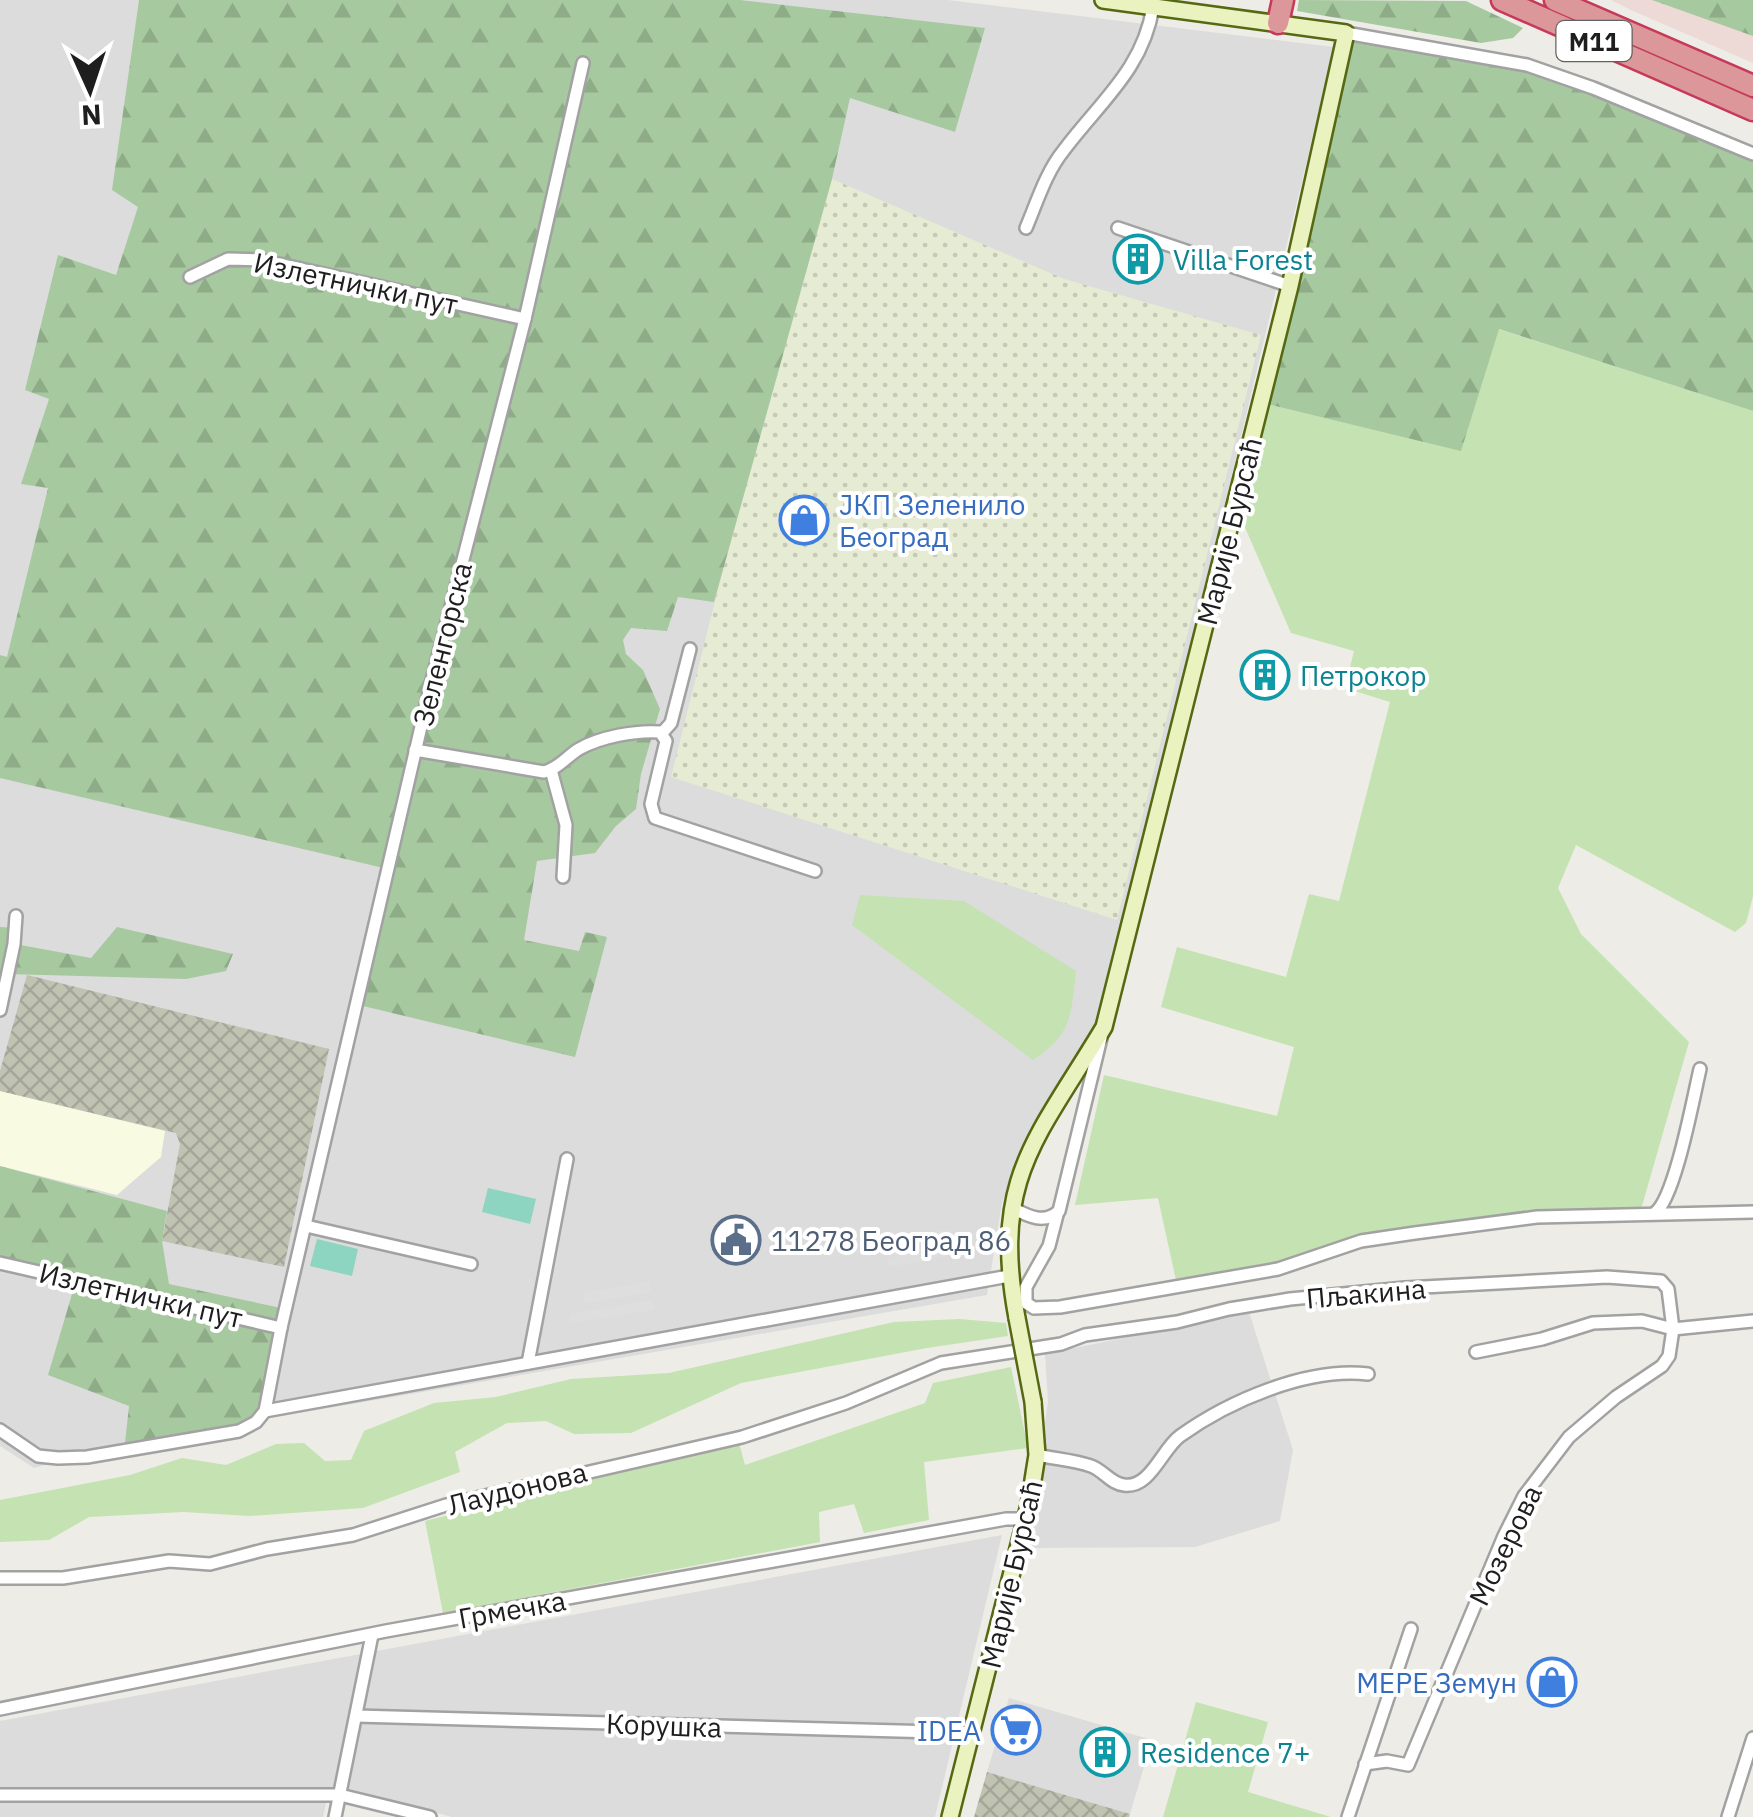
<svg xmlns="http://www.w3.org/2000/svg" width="1753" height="1817" font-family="'IBM Plex Sans',sans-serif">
<defs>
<pattern id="construction-cross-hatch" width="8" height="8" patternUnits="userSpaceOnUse" patternTransform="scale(2.5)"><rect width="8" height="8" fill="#c0c2b2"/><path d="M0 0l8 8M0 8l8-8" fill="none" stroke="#a5a699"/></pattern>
<pattern id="farmland-dots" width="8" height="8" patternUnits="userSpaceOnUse" patternTransform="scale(2.5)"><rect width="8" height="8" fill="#e6ebd3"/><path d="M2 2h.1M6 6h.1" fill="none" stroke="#c5c9b5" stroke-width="1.8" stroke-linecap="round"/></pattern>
<pattern id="forest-firs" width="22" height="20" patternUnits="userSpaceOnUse" patternTransform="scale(2.5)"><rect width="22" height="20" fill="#a7c99f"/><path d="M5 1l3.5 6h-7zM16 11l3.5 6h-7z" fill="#8fac88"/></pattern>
</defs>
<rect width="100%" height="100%" fill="#eeece6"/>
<g fill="#dcdcdc">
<polygon points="0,0 948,0 1334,47 1108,993 1098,1027 1015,1161 1002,1203 987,1295 125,1443 34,1468 0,1446"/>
<polygon points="1249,1312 1293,1450 1280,1521 1195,1547 1027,1548 1048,1402 1045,1354"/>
<polygon points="1002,1535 935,1817 452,1817 351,1789 327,1787 0,1790 0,1721"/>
<polygon points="1009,1698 1152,1740 1130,1814 987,1772"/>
<polygon points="0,1803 326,1803 323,1817 0,1817"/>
</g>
<polygon fill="#eddad7" points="1611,0 1753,0 1753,63 1633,11"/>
<polygon fill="#f8fbe2" points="0,1091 165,1131 161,1157 117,1195 0,1166"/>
<g fill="url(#construction-cross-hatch)">
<polygon points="27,975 329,1049 284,1267 162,1241 180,1144 176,1133 0,1091 0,1071"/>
<polygon points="987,1772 1130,1814 1129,1817 974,1817"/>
</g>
<polygon fill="url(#farmland-dots)" points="832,179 1064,279 1261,335 1117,920 671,777 723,569"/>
<g fill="#c4e2b2">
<polygon points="1498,329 1753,411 1753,896 1746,923 1735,932 1576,845 1558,888 1581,934 1689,1042 1640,1213 1372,1239 1291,1272 1179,1294 1158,1198 1075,1205 1104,1075 1277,1116 1294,1047 1161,1007 1177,947 1286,977 1309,894 1339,901 1390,702 1345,688 1354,651 1291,633 1240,516 1267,404 1460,450"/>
<path d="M 860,895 L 964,901 L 1076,971 C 1071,1014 1073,1034 1033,1060 L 852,925 Z"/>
<polygon points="960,1319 1006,1323 1008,1336 927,1348 741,1383 631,1433 574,1434 546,1421 507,1423 455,1452 460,1472 363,1508 250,1516 184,1512 89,1517 49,1540 0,1542 0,1500 130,1475 182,1458 226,1465 276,1444 304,1443 325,1461 351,1460 364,1431 434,1403 496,1397 571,1379 669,1373 894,1322"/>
<polygon points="1011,1367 1028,1448 924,1462 929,1520 864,1533 854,1504 819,1512 820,1542 443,1613 425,1521 739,1443 745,1465 925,1403 933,1383"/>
<polygon points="1196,1702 1268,1722 1248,1792 1331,1817 1163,1817"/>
</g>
<g fill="url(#forest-firs)">
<polygon points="139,0 740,0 985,28 955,132 850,98 832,179 714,602 678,597 667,631 631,628 623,640 626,654 643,670 660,709 641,774 636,809 616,826 595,853 537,861 524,940 579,951 585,932 607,937 575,1057 363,1006 392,870 0,778 0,655 7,657 48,488 21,484 49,399 25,390 58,255 116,275 138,207 112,190"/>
<polygon points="1299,0 1466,1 1523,28 1513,38 1481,43 1297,11"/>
<polygon points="1652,0 1753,0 1753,36"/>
<polygon points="1346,33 1527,65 1753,154 1753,411 1499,329 1461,451 1267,404"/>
<polygon points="0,927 16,928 15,944 91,958 117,927 233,954 226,971 186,979 8,974 0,1010"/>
<polygon points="0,1166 167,1211 162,1241 169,1284 286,1309 256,1422 142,1448 125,1443 129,1406 48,1375 75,1284 0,1268"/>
</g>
<g fill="#8dd4c1">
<polygon points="488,1188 536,1199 530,1224 482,1212"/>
<polygon points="317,1239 358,1249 352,1276 310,1266"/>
</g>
<g fill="#dedede">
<polygon points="951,1229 952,1239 886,1249 884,1240"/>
<polygon points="969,1244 971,1253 888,1267 887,1258"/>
<polygon points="649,1282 651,1292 585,1303 583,1293"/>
<polygon points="652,1300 654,1310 571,1323 570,1314"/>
</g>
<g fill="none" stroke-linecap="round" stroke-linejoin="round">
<g stroke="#a2a2a2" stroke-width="16">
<g id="street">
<polyline points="1346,33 1527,65 1593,88 1753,154"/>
<path d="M 1026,228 C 1037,202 1046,172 1064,150 C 1100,102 1143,69 1153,7"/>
<polyline points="1118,228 1290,286"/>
<polyline points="190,277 228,259 261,260 525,319"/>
<polyline points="662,733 671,723 690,649"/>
<path d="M 415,750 L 544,772 C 559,768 566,757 579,749 C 600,737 636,730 660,732 L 666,741 L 651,804 L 655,818 L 815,871"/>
<polyline points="551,770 566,825 563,877"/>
<polyline points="0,1010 14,944 16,916"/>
<path d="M 1012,1208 C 1028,1216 1044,1225 1059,1211 L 1101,1038"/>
<path d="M 1655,1213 C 1675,1198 1693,1099 1700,1069"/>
<polyline points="1057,1215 1049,1246 1026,1287 1026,1303 1034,1308 1060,1307 1278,1269 1361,1241 1415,1233 1537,1217 1753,1212"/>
<polyline points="306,1226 471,1264"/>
<polyline points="0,1263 281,1328"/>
<polyline points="1476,1352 1542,1339 1593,1323 1642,1321 1673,1329 1753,1321"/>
<polyline points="528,1363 567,1159"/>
<polyline points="265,1411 1009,1276"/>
<polyline points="0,1430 38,1456 58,1458 87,1457 239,1431 256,1422 265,1411 281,1328 430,688 525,319 583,63"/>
<path d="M 1037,1455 C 1055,1459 1074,1460 1091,1466 C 1103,1470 1111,1484 1124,1485 C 1150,1489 1162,1449 1180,1436 C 1229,1401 1307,1367 1368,1374"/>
<polyline points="0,1578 63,1578 169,1561 210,1564 267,1549 353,1535 446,1505 742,1437 846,1403 941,1363 1061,1344 1085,1335 1177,1322 1229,1309 1290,1299 1405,1288 1607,1277 1661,1281 1668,1289 1673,1329 1669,1356 1662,1366 1616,1397 1569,1437 1524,1496 1504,1536 1408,1765 1387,1761 1365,1764"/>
<polyline points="0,1709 386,1631 1006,1519 1025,1519"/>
<polyline points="356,1716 972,1733"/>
<polyline points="0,1795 340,1795 430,1817"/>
<polyline points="335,1817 372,1635"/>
<polyline points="1348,1817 1411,1629"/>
<polyline points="1728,1817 1753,1738"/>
</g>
</g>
<g stroke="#556912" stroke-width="20">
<g id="secondary">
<path d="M 1017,1318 C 991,1178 1037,1139 1104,1027 L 1290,286 L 1346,33 L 1103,0"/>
<polyline points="950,1817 1029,1505 1037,1455 1033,1402"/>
</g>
</g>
<g stroke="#c63959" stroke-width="25">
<g id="highway">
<polyline points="1502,0 1753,110"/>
<polyline points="1555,0 1753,86"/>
<polyline points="1278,23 1283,0"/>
</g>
</g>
<use href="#street" stroke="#fff" stroke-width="11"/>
<use href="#secondary" stroke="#eaf2c0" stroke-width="15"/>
<use href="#highway" stroke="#dc979b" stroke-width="20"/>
<g stroke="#556912" stroke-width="20" stroke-linecap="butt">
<polyline id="secondary-bridge" points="1017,1318 1033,1402"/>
</g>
<use href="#secondary-bridge" stroke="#eaf2c0" stroke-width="15"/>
</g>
<defs>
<g id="building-ring" transform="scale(2.5)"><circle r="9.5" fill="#fff" stroke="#0f9aa8" stroke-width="1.5"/><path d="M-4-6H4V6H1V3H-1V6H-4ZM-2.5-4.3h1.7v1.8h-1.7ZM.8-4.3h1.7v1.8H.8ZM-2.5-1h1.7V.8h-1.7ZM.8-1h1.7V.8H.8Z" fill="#0f9aa8"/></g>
<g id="shop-ring" transform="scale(2.5)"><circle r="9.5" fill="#fff" stroke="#3f7fe0" stroke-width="1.5"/><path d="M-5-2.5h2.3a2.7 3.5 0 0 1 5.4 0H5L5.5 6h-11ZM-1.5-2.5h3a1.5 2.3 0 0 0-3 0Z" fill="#3f7fe0"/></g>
<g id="civic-ring" transform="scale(2.5)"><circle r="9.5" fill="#fff" stroke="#5c6f8a" stroke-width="1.5"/><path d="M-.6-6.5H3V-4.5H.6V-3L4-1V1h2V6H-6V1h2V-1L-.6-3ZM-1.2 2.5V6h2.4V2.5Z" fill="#5c6f8a"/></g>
<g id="supermarket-ring" transform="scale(2.5)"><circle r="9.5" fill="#fff" stroke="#3f7fe0" stroke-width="1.5"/><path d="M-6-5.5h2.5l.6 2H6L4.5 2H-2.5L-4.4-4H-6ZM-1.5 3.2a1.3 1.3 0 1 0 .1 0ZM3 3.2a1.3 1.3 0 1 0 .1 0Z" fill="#3f7fe0"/></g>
</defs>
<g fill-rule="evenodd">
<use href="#building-ring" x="1138" y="259"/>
<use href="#shop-ring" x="804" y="520"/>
<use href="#building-ring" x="1265" y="675"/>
<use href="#civic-ring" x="736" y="1240"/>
<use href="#shop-ring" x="1552" y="1682"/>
<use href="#supermarket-ring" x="1016" y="1730"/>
<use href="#building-ring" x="1105" y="1752"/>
</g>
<g text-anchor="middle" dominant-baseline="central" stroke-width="8" stroke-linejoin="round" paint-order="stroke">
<rect fill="#fff" stroke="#626262" stroke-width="2.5" x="1556.5" y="21" width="75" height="40" rx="8"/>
<g font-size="25" font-weight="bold" fill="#1e1e1e">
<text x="1594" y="41">M11</text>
</g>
<g font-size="28" fill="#0d838f" stroke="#fff" text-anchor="start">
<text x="1173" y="259">Villa Forest</text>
<text x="1300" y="675">Петрокор</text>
<text x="1140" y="1752">Residence 7+</text>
</g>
<g font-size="28" fill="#1e1e1e" stroke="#fff">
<text transform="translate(356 283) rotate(12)">Излетнички пут</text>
<text transform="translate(1229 531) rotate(-76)">Марије Бурсаћ</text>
<text transform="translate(442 644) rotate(-76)">Зеленгорска</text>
<text transform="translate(1366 1293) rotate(-5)">Пљакина</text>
<text transform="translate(141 1295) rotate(13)">Излетнички пут</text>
<text transform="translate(517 1488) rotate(-14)">Лаудонова</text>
<text transform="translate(1505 1545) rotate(-64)">Мозерова</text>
<text transform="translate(1011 1574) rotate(-77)">Марије Бурсаћ</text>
<text transform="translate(512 1609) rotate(-10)">Грмечка</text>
<text transform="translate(664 1725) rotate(2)">Корушка</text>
</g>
<g font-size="28" fill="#366cbe" stroke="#fff" text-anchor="end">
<text x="839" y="504" text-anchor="start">ЈКП Зеленило<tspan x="839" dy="32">Београд</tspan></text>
<text x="1517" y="1682">МЕРЕ Земун</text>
<text x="981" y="1730">IDEA</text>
</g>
<g font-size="28" fill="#4e5e75" stroke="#fff" text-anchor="start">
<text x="771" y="1240">11278 Београд 86</text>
</g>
</g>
<g transform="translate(90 90) rotate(177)" stroke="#ffffff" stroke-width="8" paint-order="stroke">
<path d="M0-8L18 38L0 25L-18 38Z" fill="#1e1e1e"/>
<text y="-15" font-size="28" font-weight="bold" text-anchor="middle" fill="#1e1e1e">N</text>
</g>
</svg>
